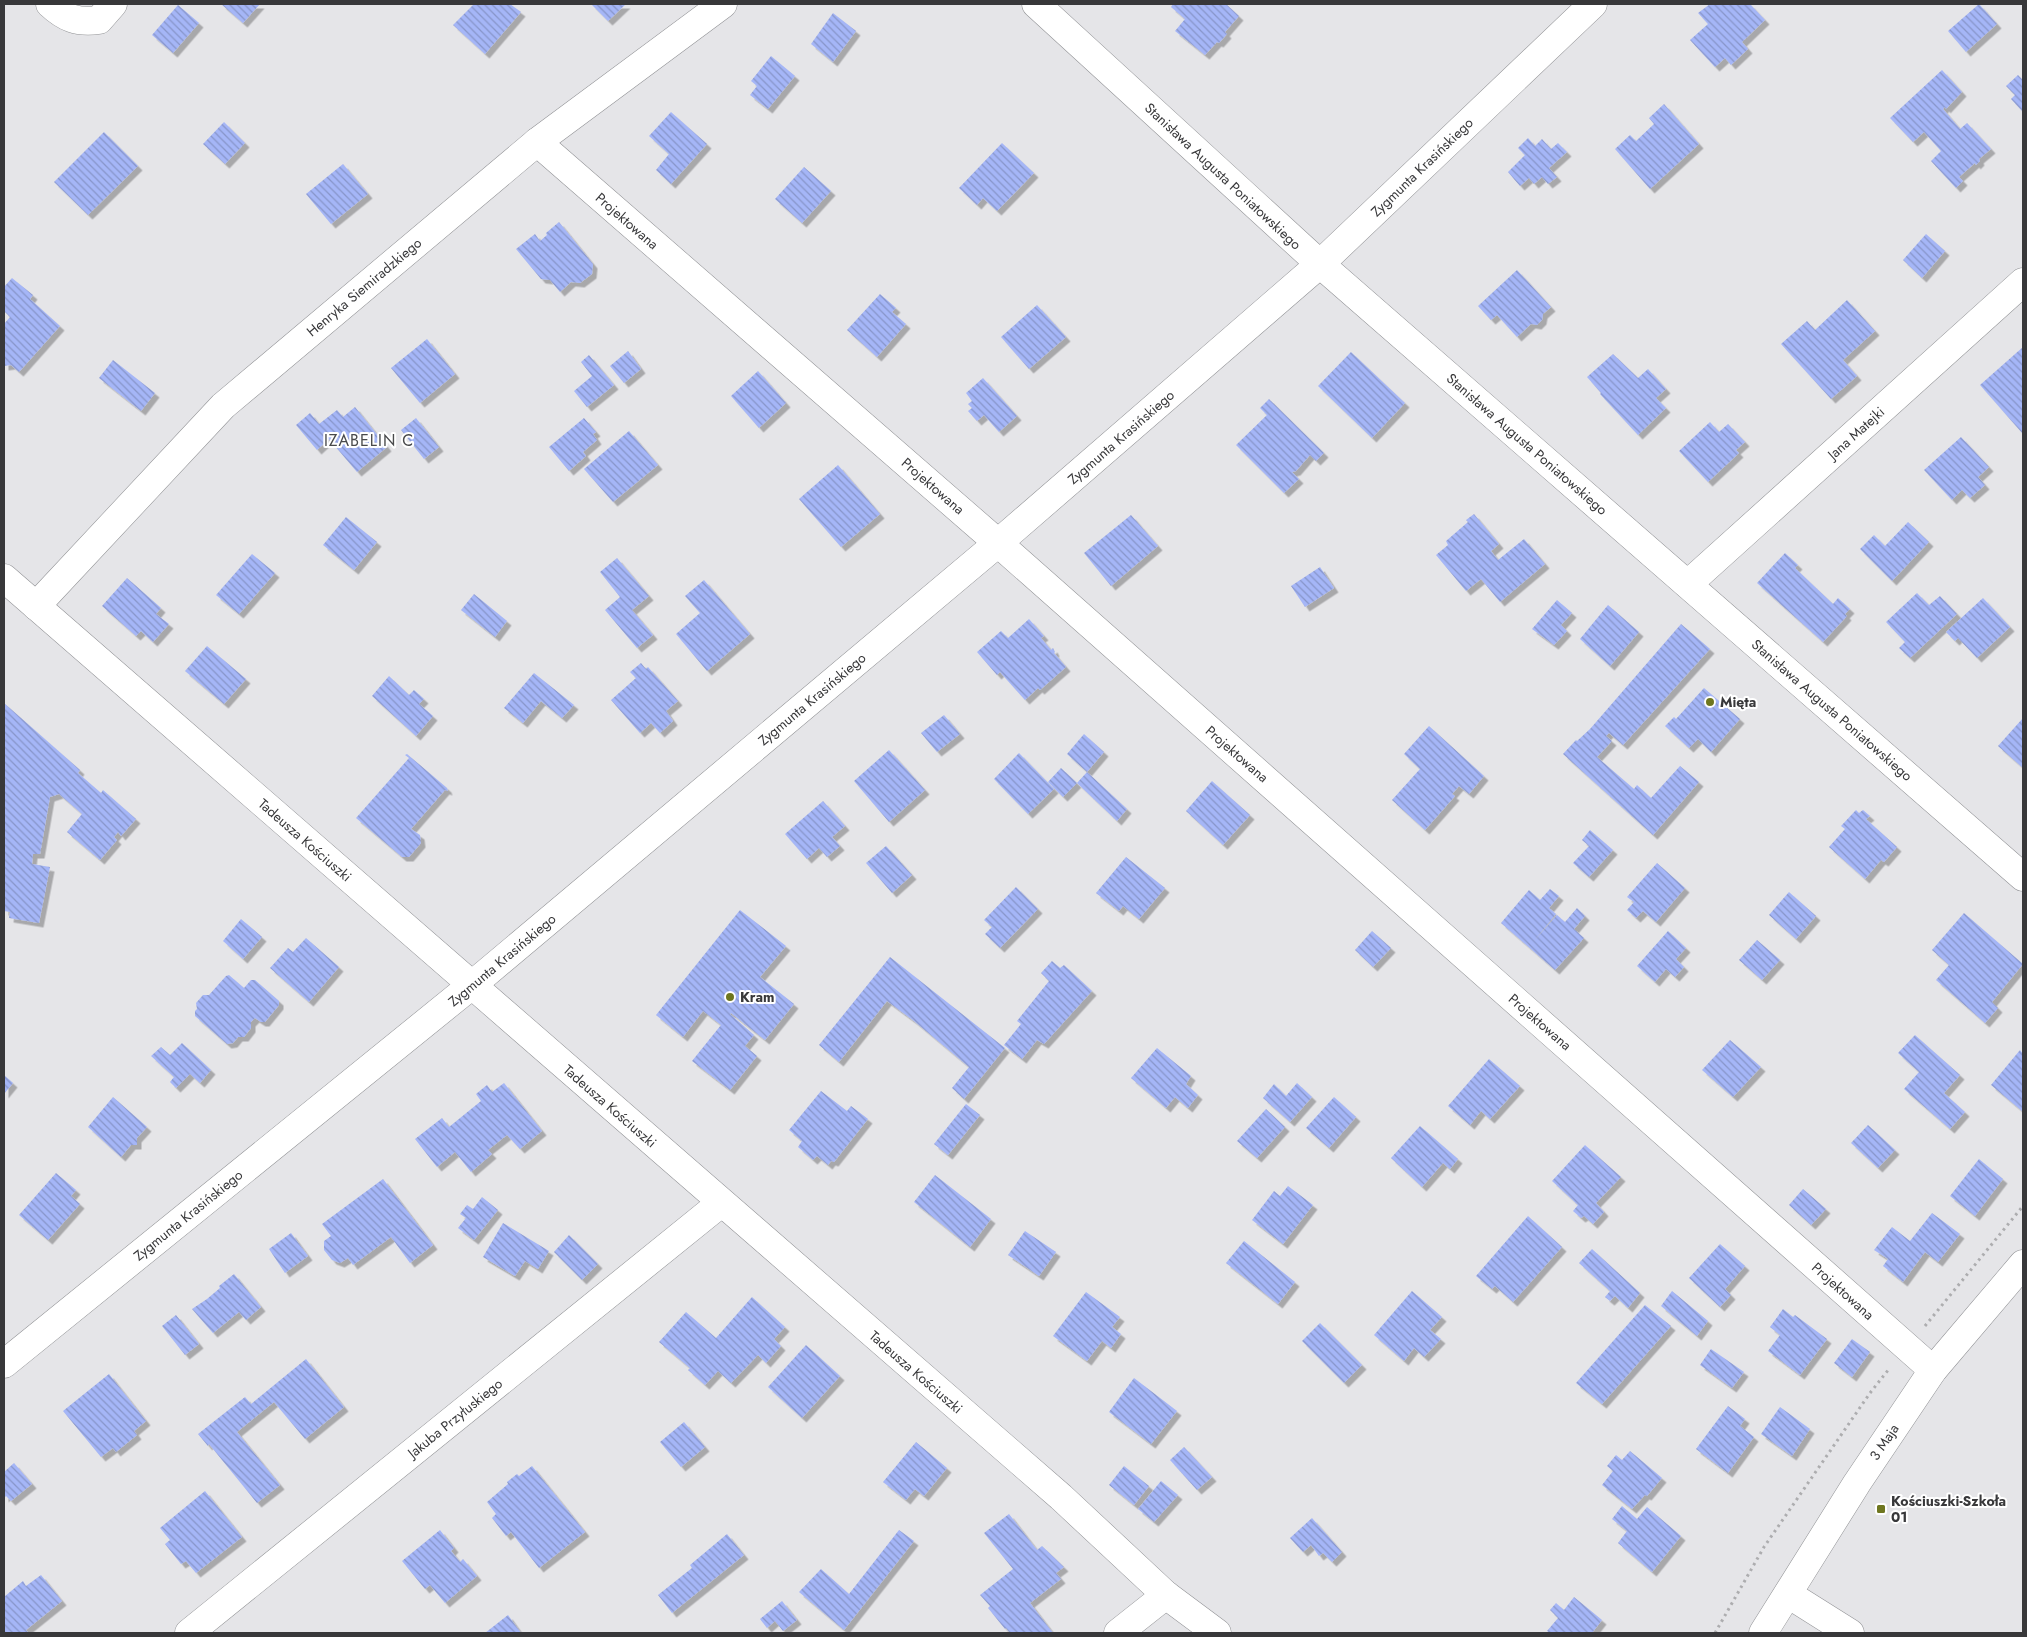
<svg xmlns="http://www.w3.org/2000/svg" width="2027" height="1637" font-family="Jost,sans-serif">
<defs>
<pattern id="building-back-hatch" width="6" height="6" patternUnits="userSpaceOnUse" patternTransform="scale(1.25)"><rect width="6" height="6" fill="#a5b6f7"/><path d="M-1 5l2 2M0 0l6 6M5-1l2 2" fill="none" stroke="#8795c9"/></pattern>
<filter id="shadow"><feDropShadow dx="4.5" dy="4.5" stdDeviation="0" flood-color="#0004"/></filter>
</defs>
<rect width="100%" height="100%" fill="#e5e5e8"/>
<g fill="url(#building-back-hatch)" filter="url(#shadow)">
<polygon points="221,4 260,4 243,23"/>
<polygon points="474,4 510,4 521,12 485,54 453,25"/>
<polygon points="591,4 626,4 608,21"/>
<polygon points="1173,4 1226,4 1239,16 1225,32 1227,34 1219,43 1217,42 1205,55 1175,31 1185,19 1171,7"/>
<polygon points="1710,4 1750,4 1765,20 1742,42 1748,49 1731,65 1725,58 1715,67 1690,40 1708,24 1698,13"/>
<polygon points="1979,4 1997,24 1966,52 1948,31"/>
<polygon points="178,5 199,23 173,53 152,35"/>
<polygon points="833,13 856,31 833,62 811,44"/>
<polygon points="771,56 795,76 768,109 750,95 757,86 751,81"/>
<polygon points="1942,70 1962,92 1946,109 1945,107 1943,109 1960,129 1967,123 1991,149 1979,159 1980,161 1976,165 1975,163 1959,177 1963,181 1956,188 1931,161 1941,151 1924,132 1913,142 1890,118"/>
<polygon points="2018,75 2023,80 2023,112 2011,99 2015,95 2006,86"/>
<polygon points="1664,104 1699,144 1650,189 1615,149 1630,135 1636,141 1654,124 1649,118"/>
<polygon points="671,112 707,144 671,184 656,170 669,154 649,136"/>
<polygon points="224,122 245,143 225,164 203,144"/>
<polygon points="104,132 138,166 88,215 54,182"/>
<polygon points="1528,138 1535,146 1542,139 1551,149 1558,143 1567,152 1549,168 1557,177 1548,184 1542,177 1534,184 1529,178 1520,186 1508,172 1525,155 1518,148"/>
<polygon points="1002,143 1034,173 997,211 983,198 977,205 959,188"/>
<polygon points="343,164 368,194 331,224 306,194"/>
<polygon points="804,167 831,191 802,223 775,199"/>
<polygon points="559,222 593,264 592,274 580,283 571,282 560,292 550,280 541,279 516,249 535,234 540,241 547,235 546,233"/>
<polygon points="1926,234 1945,251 1922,278 1903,260"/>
<polygon points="1517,270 1551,307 1543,314 1542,320 1537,325 1531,324 1517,337 1497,315 1491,320 1478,306"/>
<polygon points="12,278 33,295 30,299 60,326 19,372 11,365 4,366 4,324 10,317 4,311 4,287"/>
<polygon points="880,294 896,308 892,312 906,324 877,357 847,330"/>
<polygon points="1847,300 1875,331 1843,360 1857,376 1831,399 1781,344 1807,321 1815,330"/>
<polygon points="1037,305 1066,337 1029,369 1001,337"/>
<polygon points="427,339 455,374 420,403 391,368"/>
<polygon points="2023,347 2023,434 1980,385"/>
<polygon points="628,351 641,369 624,383 610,366"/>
<polygon points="1351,352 1405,403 1372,438 1318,386"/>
<polygon points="1613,354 1638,378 1648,369 1666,389 1656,398 1666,408 1638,435 1600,394 1601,393 1587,377"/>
<polygon points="589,355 614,385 587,407 574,391 592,376 581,362"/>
<polygon points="113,360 155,393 141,411 99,378"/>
<polygon points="758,371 786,403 759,428 731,396"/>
<polygon points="983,378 1017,416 999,432 984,415 977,421 968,411 972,408 968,404 972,401 966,393"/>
<polygon points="1269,399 1324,453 1316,461 1310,455 1296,471 1292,472 1299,479 1284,493 1236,445 1267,415 1260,408"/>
<polygon points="355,407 387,447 357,472 329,439 317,450 296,425 310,413 319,424 337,410 343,417"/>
<polygon points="416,418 439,447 424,459 401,430"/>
<polygon points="584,418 596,432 593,434 597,440 583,452 586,456 569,471 549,447"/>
<polygon points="1710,422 1719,432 1728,424 1745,442 1736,450 1739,453 1708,482 1679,451"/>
<polygon points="629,431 658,465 613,502 584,469"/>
<polygon points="1961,437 1989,467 1978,477 1985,485 1970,498 1962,490 1952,500 1924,470"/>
<polygon points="838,465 880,514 841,547 799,499"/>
<polygon points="1474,514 1499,544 1491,551 1498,560 1524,539 1545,564 1500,602 1481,579 1466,591 1436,555 1448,545 1446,541 1468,522 1466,520"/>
<polygon points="1131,515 1158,546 1111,586 1084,553"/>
<polygon points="346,517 377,542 354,570 323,545"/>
<polygon points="1908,522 1929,542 1892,581 1860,549 1874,535 1885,546"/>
<polygon points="1785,553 1798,565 1795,568 1833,604 1838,598 1850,609 1845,614 1847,616 1823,642 1757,583"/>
<polygon points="252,554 275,573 239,614 216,595"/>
<polygon points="617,558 649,596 632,610 653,635 637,648 605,610 620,597 600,572"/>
<polygon points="1320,567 1334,588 1305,607 1291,586"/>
<polygon points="127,578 161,608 156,614 169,624 153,642 141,631 136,636 102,606"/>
<polygon points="704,580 750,634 707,671 676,634 700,613 685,596"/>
<polygon points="1917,593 1929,605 1940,596 1957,614 1910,658 1899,648 1905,642 1886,622"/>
<polygon points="474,594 507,621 495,637 461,610"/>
<polygon points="1983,598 2010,627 1977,658 1958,638 1955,641 1946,632"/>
<polygon points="1557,600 1572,613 1561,625 1567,631 1554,645 1532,629"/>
<polygon points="1608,605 1639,632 1610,666 1580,639"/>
<polygon points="1029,619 1044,636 1041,638 1051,650 1053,648 1055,652 1054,653 1066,667 1040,690 1038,688 1025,700 1000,672 997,675 977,652 1001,631 1008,638"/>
<polygon points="1681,624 1710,649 1623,745 1609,733 1606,736 1612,741 1597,757 1634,789 1637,785 1651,798 1680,766 1699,782 1653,835 1563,754 1576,740 1577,741 1590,729"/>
<polygon points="207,646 246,679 224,704 185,671"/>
<polygon points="641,663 646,669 648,667 678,701 666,711 673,721 660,733 651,723 640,733 611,700 636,678 630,672"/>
<polygon points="534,673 574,705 562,718 541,701 523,723 504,708"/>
<polygon points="389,676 409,695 414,690 424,699 419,704 433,716 416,736 372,696"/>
<polygon points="1704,688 1740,719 1711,752 1698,739 1689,748 1665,726 1674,717 1676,719"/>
<polygon points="4,703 80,770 78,773 101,793 103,790 136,819 121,836 118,832 114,837 117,840 100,860 67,832 82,814 59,794 50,797 40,854 33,854 32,864 50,867 39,923 9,918 10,912 4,911"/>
<polygon points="944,715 960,734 937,752 921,733"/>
<polygon points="2023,718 2023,768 1998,746"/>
<polygon points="1429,726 1484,776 1469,794 1459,786 1452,794 1455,796 1425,830 1392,800 1420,769 1404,754"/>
<polygon points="1084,734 1104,752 1087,772 1067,754"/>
<polygon points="889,750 925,790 889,822 854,781"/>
<polygon points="1019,753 1054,789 1028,814 994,779"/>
<polygon points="407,754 447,788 448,791 445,790 411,829 420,835 421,843 409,857 402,857 356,818 409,758 405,755"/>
<polygon points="1061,768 1077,783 1087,772 1127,809 1117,821 1077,783 1063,797 1048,782"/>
<polygon points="1212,781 1250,815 1223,845 1186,811"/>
<polygon points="823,801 845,826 832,837 840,846 827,857 819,848 807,859 785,834"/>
<polygon points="1856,810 1859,813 1863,810 1870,816 1866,819 1897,847 1884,862 1881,860 1865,879 1829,847 1845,829 1841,826"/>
<polygon points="1590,830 1613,850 1589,877 1573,863 1589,846 1582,840"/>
<polygon points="886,846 912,875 892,893 866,863"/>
<polygon points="1126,857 1165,888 1139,919 1123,906 1119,911 1096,893"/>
<polygon points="1657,863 1685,888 1656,922 1643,911 1636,918 1627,910 1634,902 1627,897"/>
<polygon points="1016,887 1038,909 1000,948 985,934 992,927 984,920"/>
<polygon points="1550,889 1559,896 1549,908 1556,914 1534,941 1557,915 1565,922 1577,908 1585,916 1574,929 1584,938 1555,970 1501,923 1529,890 1540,900"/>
<polygon points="1789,892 1816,916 1796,939 1769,915"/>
<polygon points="740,910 786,946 760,977 794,1004 765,1040 731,1013 730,1014 754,1035 745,1046 757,1056 730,1090 692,1061 721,1025 703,1011 683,1037 656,1015"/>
<polygon points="1964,913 2023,964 1992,1002 1998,1008 1985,1023 1936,980 1949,965 1932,950"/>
<polygon points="241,919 262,937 243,959 223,941"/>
<polygon points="1372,931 1391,948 1373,967 1355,950"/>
<polygon points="1668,931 1686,948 1676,959 1684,967 1675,977 1666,969 1655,982 1637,966"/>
<polygon points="306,938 339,967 309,1002 270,968 288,948 293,952"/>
<polygon points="1757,940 1780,960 1762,980 1739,960"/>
<polygon points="890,957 1005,1048 964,1099 952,1088 969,1067 914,1021 887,1001 839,1062 819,1045"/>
<polygon points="1052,961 1060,968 1064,965 1092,991 1044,1044 1037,1040 1022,1059 1004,1045 1021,1024 1017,1021 1049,981 1041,973"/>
<polygon points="229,975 244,988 251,980 255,980 279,1001 279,1005 265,1022 261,1022 255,1018 251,1022 251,1028 244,1037 238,1037 233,1043 227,1044 195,1016 195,1011 197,1009 196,1003 203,995 209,995 226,976"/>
<polygon points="1915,1035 1960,1075 1944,1093 1965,1112 1950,1129 1904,1089 1919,1072 1898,1053"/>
<polygon points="1730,1040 1761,1067 1733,1097 1702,1070"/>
<polygon points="182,1043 211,1070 200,1083 190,1074 176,1088 170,1082 174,1077 151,1056 161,1047 170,1055"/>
<polygon points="1157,1048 1191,1076 1186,1084 1198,1095 1188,1108 1175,1097 1166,1108 1131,1078"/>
<polygon points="2020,1050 2023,1054 2023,1109 2022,1111 1991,1085"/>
<polygon points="1489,1059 1520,1086 1490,1119 1481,1111 1470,1125 1448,1106"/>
<polygon points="4,1075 13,1083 4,1094"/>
<polygon points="504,1083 542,1131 520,1149 507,1135 488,1150 492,1154 471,1172 455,1152 437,1167 415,1139 442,1118 449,1127 481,1101 476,1094 487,1085 492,1092"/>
<polygon points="1297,1083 1312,1097 1290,1122 1263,1098 1274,1084 1286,1096"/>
<polygon points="821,1091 847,1111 851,1106 868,1119 834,1162 831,1161 828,1165 817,1156 813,1160 798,1147 802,1141 789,1130"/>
<polygon points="113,1097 147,1127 137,1138 137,1145 131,1145 121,1157 88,1127"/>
<polygon points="1334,1097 1356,1117 1329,1148 1306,1128"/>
<polygon points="966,1104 980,1115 948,1155 934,1144"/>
<polygon points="1266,1109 1285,1127 1257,1158 1237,1141"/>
<polygon points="1868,1125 1895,1150 1878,1168 1851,1143"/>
<polygon points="1420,1126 1458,1159 1450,1169 1443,1163 1422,1187 1391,1158"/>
<polygon points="1585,1145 1621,1177 1596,1203 1604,1212 1593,1224 1584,1216 1581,1218 1573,1211 1578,1205 1552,1181"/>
<polygon points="1979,1159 2003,1179 1975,1216 1950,1196"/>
<polygon points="56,1173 76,1190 71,1196 80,1204 48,1240 19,1215"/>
<polygon points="935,1175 991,1219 970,1247 914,1202"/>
<polygon points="383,1179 433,1245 410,1263 391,1237 353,1265 348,1258 340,1263 332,1260 324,1250 324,1241 331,1236 322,1224"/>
<polygon points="1288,1186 1313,1205 1283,1244 1252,1220 1274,1191 1280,1196"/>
<polygon points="1803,1189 1826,1209 1811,1225 1789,1205"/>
<polygon points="482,1197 498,1210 474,1240 458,1228 466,1218 460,1214 467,1205 473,1209"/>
<polygon points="1932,1213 1960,1234 1938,1262 1925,1252 1903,1282 1883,1266 1888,1259 1874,1250 1892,1227 1910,1241"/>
<polygon points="1528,1216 1562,1247 1513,1302 1495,1286 1492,1289 1476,1276"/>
<polygon points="503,1223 549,1251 538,1269 525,1261 515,1276 483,1257"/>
<polygon points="1025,1231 1056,1252 1039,1276 1008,1255"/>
<polygon points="291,1233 308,1256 285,1273 269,1249"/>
<polygon points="569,1235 598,1264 582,1280 554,1252"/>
<polygon points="1244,1241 1295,1282 1278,1304 1226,1263"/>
<polygon points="1720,1244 1745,1266 1725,1289 1731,1295 1720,1307 1689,1278"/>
<polygon points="1592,1249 1640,1293 1628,1308 1615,1296 1610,1301 1605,1297 1610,1291 1579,1263"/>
<polygon points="234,1274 261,1307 246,1320 239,1312 213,1333 192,1309 207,1299 220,1288 219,1286"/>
<polygon points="1412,1291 1442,1317 1430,1330 1441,1339 1424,1357 1414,1348 1404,1361 1374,1335"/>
<polygon points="1672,1291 1708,1321 1697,1336 1661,1306"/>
<polygon points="1086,1292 1120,1317 1112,1327 1121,1334 1111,1348 1102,1341 1087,1361 1053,1336"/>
<polygon points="752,1297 785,1327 774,1339 781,1346 766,1363 758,1355 731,1383 718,1371 705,1385 688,1370 690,1368 659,1342 686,1312 716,1338"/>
<polygon points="1645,1305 1671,1326 1602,1404 1576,1383"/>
<polygon points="1783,1309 1793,1317 1795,1315 1827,1339 1800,1375 1768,1351 1780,1335 1770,1327"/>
<polygon points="176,1315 199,1344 185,1355 162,1326"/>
<polygon points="1320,1323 1362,1365 1344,1383 1302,1341"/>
<polygon points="1852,1339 1870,1352 1852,1377 1834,1363"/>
<polygon points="806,1345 840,1376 802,1418 768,1387"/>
<polygon points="1711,1349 1744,1372 1732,1388 1700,1365"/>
<polygon points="306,1359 344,1407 305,1439 274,1402 237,1432 280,1485 257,1503 209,1444 208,1446 198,1434 245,1397 251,1404"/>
<polygon points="109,1374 146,1421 134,1431 137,1435 116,1452 113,1448 101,1457 63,1411"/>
<polygon points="1134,1378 1177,1411 1151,1444 1109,1412"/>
<polygon points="1728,1406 1745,1419 1740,1426 1754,1437 1728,1473 1696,1449"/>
<polygon points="1780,1407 1810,1429 1792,1456 1761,1434"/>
<polygon points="684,1422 705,1447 681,1467 660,1442"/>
<polygon points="916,1442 947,1468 924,1496 915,1489 906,1500 883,1482"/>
<polygon points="1184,1447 1212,1477 1197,1490 1170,1460"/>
<polygon points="1630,1451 1662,1478 1647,1496 1645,1495 1632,1509 1602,1485 1613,1471 1607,1466 1616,1455 1622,1460"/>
<polygon points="14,1463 32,1484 11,1501 6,1496 4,1498 4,1472"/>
<polygon points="532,1466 585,1532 539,1568 511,1532 506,1536 492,1518 496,1514 487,1502 508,1484 507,1482 517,1474 519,1476"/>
<polygon points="1124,1466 1149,1486 1134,1505 1109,1485"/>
<polygon points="1161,1481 1178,1495 1154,1522 1138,1509"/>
<polygon points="205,1491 242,1537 196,1573 186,1561 181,1564 165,1544 170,1540 160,1528"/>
<polygon points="1622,1506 1637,1519 1647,1507 1681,1536 1652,1572 1618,1543 1627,1531 1612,1519"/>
<polygon points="1009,1514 1037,1550 1042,1546 1064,1567 1056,1573 1061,1579 1030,1603 1053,1633 1010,1633 1006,1628 1005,1629 988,1608 990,1606 980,1595 1013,1569 984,1533"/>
<polygon points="1312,1518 1342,1552 1332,1562 1323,1553 1319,1556 1311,1545 1303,1552 1290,1538"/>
<polygon points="440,1530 454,1548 451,1551 460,1562 463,1559 477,1576 445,1603 430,1585 425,1589 402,1561"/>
<polygon points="899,1530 914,1541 844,1630 799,1592 821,1569 849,1594"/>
<polygon points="727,1534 744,1555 672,1613 658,1595 692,1568 690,1565"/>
<polygon points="41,1575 62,1601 26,1630 29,1633 4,1633 4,1597 23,1581 26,1586"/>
<polygon points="1574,1597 1602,1620 1592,1633 1550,1633 1547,1631 1558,1618 1550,1610 1556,1603 1564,1610"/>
<polygon points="782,1601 797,1620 783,1631 775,1621 767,1628 760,1619"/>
<polygon points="508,1615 521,1633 485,1633"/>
</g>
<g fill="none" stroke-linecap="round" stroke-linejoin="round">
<g stroke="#919295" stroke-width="29">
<g id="minor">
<path d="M 50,4 C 65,18 77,23 99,20 L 113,4"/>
<polyline points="1036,4 1320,264 2023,877"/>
<polyline points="537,142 998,543 1933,1370"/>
<polyline points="4,578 1061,1497 1166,1595 1217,1633"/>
<polyline points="1688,584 2023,282"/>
<polyline points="36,606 223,406 537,142 723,4"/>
<polyline points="4,1364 472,985 998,543 1320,264 1593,4"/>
<polyline points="1788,1594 1850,1633"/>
<polyline points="189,1633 721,1203"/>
<polyline points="1118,1633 1166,1595"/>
</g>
</g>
<g stroke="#919295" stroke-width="29">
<polyline id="tertiary" points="1763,1633 1857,1483 1933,1370 2023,1264"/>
</g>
<g stroke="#adadaf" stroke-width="3" stroke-dasharray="2.5 4" stroke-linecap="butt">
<polyline points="1925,1326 2023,1206"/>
<polyline points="1715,1633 1764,1547 1870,1393 1889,1369"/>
</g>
<use href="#minor" stroke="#fff" stroke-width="28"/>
<use href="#tertiary" stroke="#fff" stroke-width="28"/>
</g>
<g fill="#6e761f" stroke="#fff" stroke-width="2">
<circle cx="1710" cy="702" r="5"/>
<circle cx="730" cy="997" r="5"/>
<rect x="1876" y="1504" width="10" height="10" rx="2.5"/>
</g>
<g text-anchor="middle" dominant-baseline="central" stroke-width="4" stroke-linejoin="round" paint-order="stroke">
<g font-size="14" fill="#38383a" stroke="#fff">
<text transform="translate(1422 167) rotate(-44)">Zygmunta Krasińskiego</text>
<text transform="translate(1223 176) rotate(43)">Stanisława Augusta Poniatowskiego</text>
<text transform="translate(627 221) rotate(41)">Projektowana</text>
<text transform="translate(364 287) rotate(-40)">Henryka Siemiradzkiego</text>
<text transform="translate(1856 433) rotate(-42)">Jana Matejki</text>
<text transform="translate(1121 437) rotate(-41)">Zygmunta Krasińskiego</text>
<text transform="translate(1527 444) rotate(41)">Stanisława Augusta Poniatowskiego</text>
<text transform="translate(933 486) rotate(41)">Projektowana</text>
<text transform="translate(812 699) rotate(-40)">Zygmunta Krasińskiego</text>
<text transform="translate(1832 710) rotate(41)">Stanisława Augusta Poniatowskiego</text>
<text transform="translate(1237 754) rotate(41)">Projektowana</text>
<text transform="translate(305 840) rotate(41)">Tadeusza Kościuszki</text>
<text transform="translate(502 960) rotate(-40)">Zygmunta Krasińskiego</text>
<text transform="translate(1540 1022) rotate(41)">Projektowana</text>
<text transform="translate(610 1106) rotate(41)">Tadeusza Kościuszki</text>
<text transform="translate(188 1215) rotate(-39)">Zygmunta Krasińskiego</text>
<text transform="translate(1843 1291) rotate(42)">Projektowana</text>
<text transform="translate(916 1372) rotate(41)">Tadeusza Kościuszki</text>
<text transform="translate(455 1418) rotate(-39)">Jakuba Przyłuskiego</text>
<text transform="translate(1884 1442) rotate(-56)">3 Maja</text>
</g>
<g font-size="14" font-weight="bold" fill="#38383a" stroke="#fff" text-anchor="start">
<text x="1720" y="702">Mięta</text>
<text x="740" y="997">Kram</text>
<text x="1891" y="1501">Kościuszki-Szkoła<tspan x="1891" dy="16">01</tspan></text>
</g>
<g font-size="16" letter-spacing="1" fill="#494a4c" stroke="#fff">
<text x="369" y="440">IZABELIN C</text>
</g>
</g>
<rect width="2027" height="1637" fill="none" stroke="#38383a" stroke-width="10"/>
</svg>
